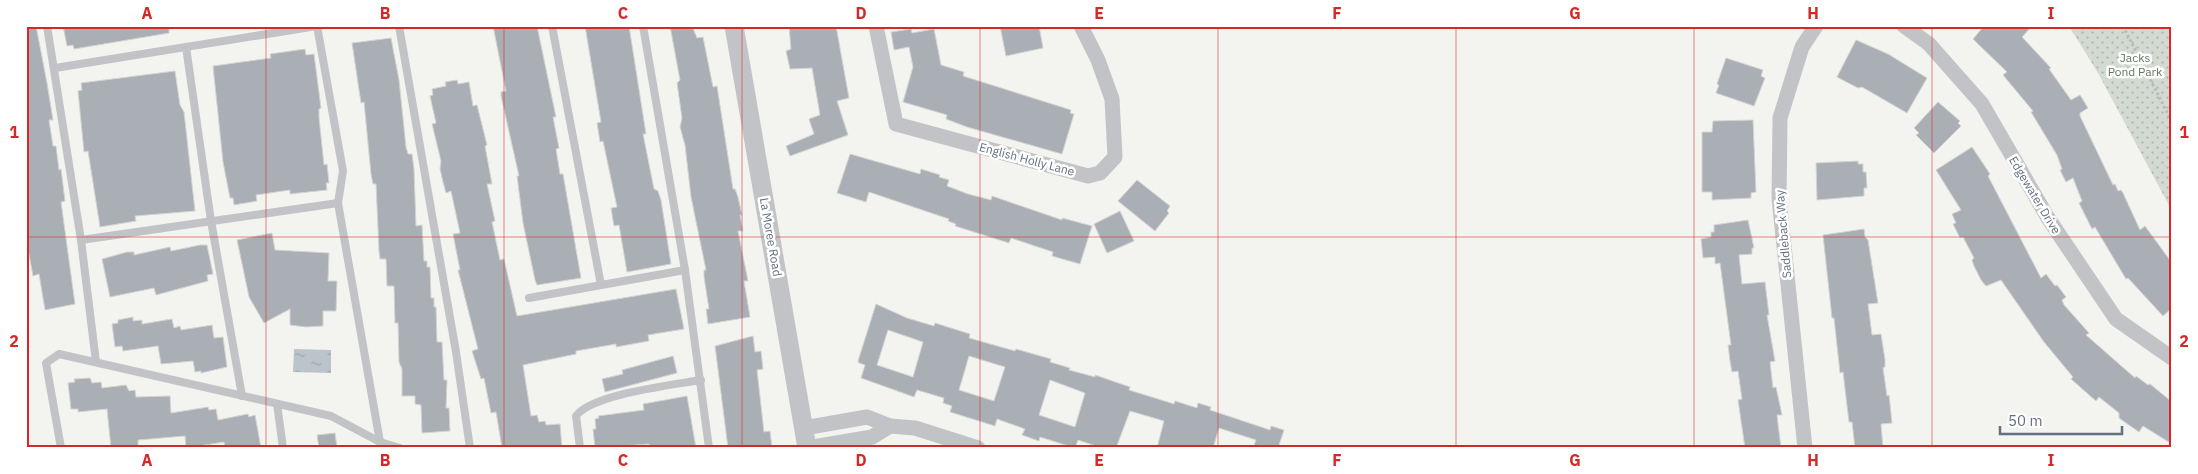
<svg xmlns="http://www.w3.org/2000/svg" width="2198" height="474" font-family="'IBM Plex Sans',sans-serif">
<defs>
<pattern id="green-dots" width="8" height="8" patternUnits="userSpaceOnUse" patternTransform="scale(1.25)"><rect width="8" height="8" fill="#d3dad1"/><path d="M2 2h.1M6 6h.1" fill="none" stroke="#afb5af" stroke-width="1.8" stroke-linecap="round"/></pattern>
<pattern id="water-ripples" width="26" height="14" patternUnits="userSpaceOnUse" patternTransform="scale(1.25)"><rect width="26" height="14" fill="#bcc4cb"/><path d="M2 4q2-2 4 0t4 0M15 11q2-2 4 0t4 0" fill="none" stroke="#9ca3aa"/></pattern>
</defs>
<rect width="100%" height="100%" fill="#f3f3ef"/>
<polygon fill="url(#green-dots)" points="2069,26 2172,26 2172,211 2098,73"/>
<polygon fill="url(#water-ripples)" points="294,349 331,350 331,373 293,372"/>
<g fill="#aaafb5" stroke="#d4d4d2" fill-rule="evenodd">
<polygon points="26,26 36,26 47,83 53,120 49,120 53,146 56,146 59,170 61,169 65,201 61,202 75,304 45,310 39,274 33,276 26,238"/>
<polygon points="63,26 169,26 169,33 74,49 73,45 67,46"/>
<polygon points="493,26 537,26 556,117 553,117 559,148 556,149 560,174 563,174 581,278 537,285 535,280 523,223 517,176 519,176 501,96 501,92 506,91"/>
<polygon points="585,26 629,26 646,134 643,134 654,189 658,191 661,200 671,264 627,272 619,225 614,226 611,208 617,207 603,141 600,142 597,123 601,122"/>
<polygon points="670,26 692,26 697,38 703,37 713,87 717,86 733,189 735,189 738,197 742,215 740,215 743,231 738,231 748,281 744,281 750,317 708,324 706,309 709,309 704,277 704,270 706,270 691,197 685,145 680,127 682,118 677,83 680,80"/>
<polygon points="789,26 836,26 849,98 837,101 848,135 790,156 786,146 814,134 809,119 820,115 812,68 790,69 786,51 791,49"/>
<polygon points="1000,26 1039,26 1043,48 1006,56"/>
<polygon points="1984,26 2032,26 2022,37 2051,68 2049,69 2071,100 2080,95 2088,108 2080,113 2080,116 2113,185 2115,184 2118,191 2121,190 2123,193 2140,230 2145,226 2172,263 2172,308 2163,316 2128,278 2126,279 2095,227 2092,229 2079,203 2082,201 2073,178 2066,182 2060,170 2062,169 2057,155 2031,112 2033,111 2003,75 2007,72 1973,39"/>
<polygon points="911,29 912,33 934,29 941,65 964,72 963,76 1071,110 1070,113 1074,114 1062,154 967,127 946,119 947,115 903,102 913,67 909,47 894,50 891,32"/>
<polygon points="391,38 399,80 406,147 408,154 412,154 414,169 416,226 422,225 424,261 427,261 427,267 430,267 431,298 434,298 434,307 436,307 437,342 442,342 444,380 447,380 446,408 449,408 450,431 422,433 421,405 415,404 415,396 402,396 402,369 399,362 398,323 395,323 394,286 387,286 386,259 380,259 379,251 376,184 373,184 371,174 364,102 361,103 352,43"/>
<polygon points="1856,40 1888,54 1927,78 1907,113 1862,87 1858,88 1837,77"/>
<polygon points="305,49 306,55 314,54 321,108 319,109 319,118 324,165 327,164 329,183 326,183 327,190 290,194 290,190 256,195 257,201 234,205 233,198 230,198 223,162 213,66 271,58 270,54"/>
<polygon points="1726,58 1763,70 1761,76 1765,78 1754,106 1716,93 1719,85 1717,84"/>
<polygon points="175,71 180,105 184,112 195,211 135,216 136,221 100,227 88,151 84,152 78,91 82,90 81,83"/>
<polygon points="457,80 458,84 469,82 473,106 477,105 487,145 485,146 492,184 487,184 495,221 492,222 500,260 504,259 517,316 676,289 684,329 648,335 649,341 616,347 616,344 576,351 576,354 523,365 531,416 537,415 539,422 545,421 546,425 560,424 562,448 502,448 496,412 491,413 484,378 481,379 472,351 478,349 458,270 460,270 453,234 460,233 451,191 446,193 443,182 440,169 441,161 432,124 436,123 430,96 433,95 432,89 446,86 445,82"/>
<polygon points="1938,102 1960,121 1958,123 1961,126 1934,153 1916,135 1919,133 1914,128"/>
<polygon points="1753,120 1756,192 1751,193 1751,198 1712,200 1712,192 1702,192 1702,132 1712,132 1713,121"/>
<polygon points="1972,147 1990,174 1988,176 2041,278 2046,274 2055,286 2057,285 2066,297 2062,300 2064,305 2089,333 2086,335 2135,378 2136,376 2148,385 2150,384 2172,402 2172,444 2143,426 2139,432 2119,418 2119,413 2099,397 2096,401 2071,379 2073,377 2044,342 2001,280 1986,286 1981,280 1974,266 1972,260 1974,258 1963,237 1960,238 1953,224 1956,223 1952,214 1961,210 1936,170"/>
<polygon points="850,154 920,174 921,169 940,175 939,177 949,180 947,186 968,194 991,200 992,196 1062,220 1062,218 1092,226 1080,264 1052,256 1053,252 1011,238 1009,243 955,226 956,224 948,221 949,219 869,192 866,202 837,193"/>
<polygon points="1858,161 1858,164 1863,164 1863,172 1866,172 1867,188 1864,188 1864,196 1817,200 1816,163"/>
<polygon points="1137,180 1170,206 1167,211 1169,213 1155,231 1118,201"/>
<polygon points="1120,211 1134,241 1107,253 1094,224"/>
<polygon points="1748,220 1754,248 1752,248 1752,254 1739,255 1742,284 1765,282 1769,315 1767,315 1775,361 1770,362 1773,388 1776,387 1782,415 1777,415 1781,448 1745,448 1738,400 1742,399 1738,371 1732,372 1730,361 1728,345 1731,345 1720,263 1715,264 1715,257 1703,258 1701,239 1711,237 1711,232 1714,232 1714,225"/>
<polygon points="1864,229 1865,237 1868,240 1878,303 1868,304 1872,335 1881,334 1885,360 1885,367 1883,368 1887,396 1889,395 1892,423 1881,424 1883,448 1855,448 1852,422 1849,422 1843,372 1840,373 1834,318 1832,318 1823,235"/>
<polygon points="272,233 275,250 329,253 328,281 337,281 336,311 323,311 323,326 306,327 290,325 290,309 264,323 249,297 237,240"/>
<polygon points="200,245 207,245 213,274 207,275 208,281 156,295 154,288 110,297 102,259 127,252 134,252 134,255 170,247 171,251"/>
<path d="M 876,304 L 907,318 L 934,326 L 935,323 L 970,334 L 969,338 L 1015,351 L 1016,349 L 1051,359 L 1050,362 L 1070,368 L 1069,370 L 1095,377 L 1095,375 L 1130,387 L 1129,390 L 1174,404 L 1175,401 L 1197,408 L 1198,403 L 1211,407 L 1210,410 L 1270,430 L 1271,426 L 1284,430 L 1278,448 L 1253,448 L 1256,440 L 1219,428 L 1213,448 L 1157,448 L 1164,421 L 1130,411 L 1116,448 L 1102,448 L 1078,440 L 1075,448 L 1040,437 L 1039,441 L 1022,435 L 1025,429 L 997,419 L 995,426 L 950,412 L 952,406 L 943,403 L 944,398 L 917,390 L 914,397 L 861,378 L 865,365 L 859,363 L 858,361 ZM 888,330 L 923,342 L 913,377 L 877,365 ZM 969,356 L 1005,367 L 994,401 L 959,390 ZM 1050,380 L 1085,393 L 1075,427 L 1039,415 Z"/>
<polygon points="133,317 133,321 142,320 142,324 172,319 174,328 180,326 181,330 212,325 214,338 223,337 227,367 201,373 201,371 195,372 193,361 161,364 158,346 123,351 122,346 115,347 112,324 118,323 118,320"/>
<polygon points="753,336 755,352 761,351 763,369 757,370 764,432 770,431 772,448 728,448 715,346"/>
<polygon points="673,356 677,373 605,392 602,379 623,374 622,370"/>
<polygon points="90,378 92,383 101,382 102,388 126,385 129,391 135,390 136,397 170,396 171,413 208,407 209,410 216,409 218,420 248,414 249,417 255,415 261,448 225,448 224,442 186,448 185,436 138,440 138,448 111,448 107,409 78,412 78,409 71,409 68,383 75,382 74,379"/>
<polygon points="687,396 696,448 649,448 649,444 595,448 593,429 596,429 595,419 599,418 598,416 644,410 643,404"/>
<polygon points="335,433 337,448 319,448 317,435"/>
</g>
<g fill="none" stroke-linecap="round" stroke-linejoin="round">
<polyline stroke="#b8babc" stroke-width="3" stroke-dasharray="2.5 2.5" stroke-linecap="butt" points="2123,26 2172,122"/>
<g stroke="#c1c3c7" stroke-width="8">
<polyline points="47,26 81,240 96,362"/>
<polyline points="317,26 343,171 338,203 380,442"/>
<polyline points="399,26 456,352 470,448"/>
<polyline points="552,26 601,285"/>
<polyline points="643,26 685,270 709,448"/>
<polyline points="186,47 211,221 242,396"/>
<polyline points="55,68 317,26"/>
<polyline points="81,240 338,203"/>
<polyline points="529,298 685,270"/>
<polyline points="277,404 283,448"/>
<polyline points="61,448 46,363 59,354 331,416 380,442 400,448"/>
<path d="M 580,448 L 576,416 C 592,394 673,385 701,380"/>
</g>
<g stroke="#c1c3c7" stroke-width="15">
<polyline points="876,26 896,124 1088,176 1100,173 1115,157 1112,99 1098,60 1081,26"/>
<polyline points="1904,26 1929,44 1982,104 2048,218 2116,319 2172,358"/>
<polyline points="890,426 915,428 978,448"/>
<polyline points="804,428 867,417 890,426 872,437 807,448"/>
<polyline points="1805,448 1779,198 1780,118 1802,47 1816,26"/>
</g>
<polyline stroke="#c1c3c7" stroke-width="19" points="734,26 807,448"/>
</g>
<path fill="none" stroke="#d62828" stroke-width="1" stroke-opacity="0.55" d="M 266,26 L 266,448M 504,26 L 504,448M 742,26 L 742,448M 980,26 L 980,448M 1218,26 L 1218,448M 1456,26 L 1456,448M 1694,26 L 1694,448M 1932,26 L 1932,448M 26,237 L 2172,237"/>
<g text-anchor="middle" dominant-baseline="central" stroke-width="5" stroke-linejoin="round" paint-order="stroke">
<g font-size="12" fill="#637762" stroke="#fff">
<text x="2135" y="57">Jacks<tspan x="2135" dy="14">Pond Park</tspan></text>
</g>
<g font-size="12" fill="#646f7f" stroke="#fff">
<text transform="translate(1027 159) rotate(15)">English Holly Lane</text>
<text transform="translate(2035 195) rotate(59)">Edgewater Drive</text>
<text transform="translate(1783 234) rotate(-95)">Saddleback Way</text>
<text transform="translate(771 237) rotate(80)">La Moree Road</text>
</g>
</g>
<rect width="2198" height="474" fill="none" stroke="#ffffff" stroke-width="55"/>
<path d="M2000 426v8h122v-8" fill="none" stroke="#646f7f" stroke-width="2.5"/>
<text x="2008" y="426" font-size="15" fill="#646f7f" stroke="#ffffff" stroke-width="4" paint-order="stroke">50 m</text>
<rect x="28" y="28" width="2142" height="418" fill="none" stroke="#d62828" stroke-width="2"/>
<g font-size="16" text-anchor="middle" font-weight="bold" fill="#d62828">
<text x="147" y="19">A</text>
<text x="385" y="19">B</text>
<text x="623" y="19">C</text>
<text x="861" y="19">D</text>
<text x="1099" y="19">E</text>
<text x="1337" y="19">F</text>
<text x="1575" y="19">G</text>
<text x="1813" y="19">H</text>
<text x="2051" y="19">I</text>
<text x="14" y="138">1</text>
<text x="2184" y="138">1</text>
<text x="14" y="347">2</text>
<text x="2184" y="347">2</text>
<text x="147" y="466">A</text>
<text x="385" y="466">B</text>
<text x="623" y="466">C</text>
<text x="861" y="466">D</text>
<text x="1099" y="466">E</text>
<text x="1337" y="466">F</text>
<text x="1575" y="466">G</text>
<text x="1813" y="466">H</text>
<text x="2051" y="466">I</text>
</g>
</svg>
